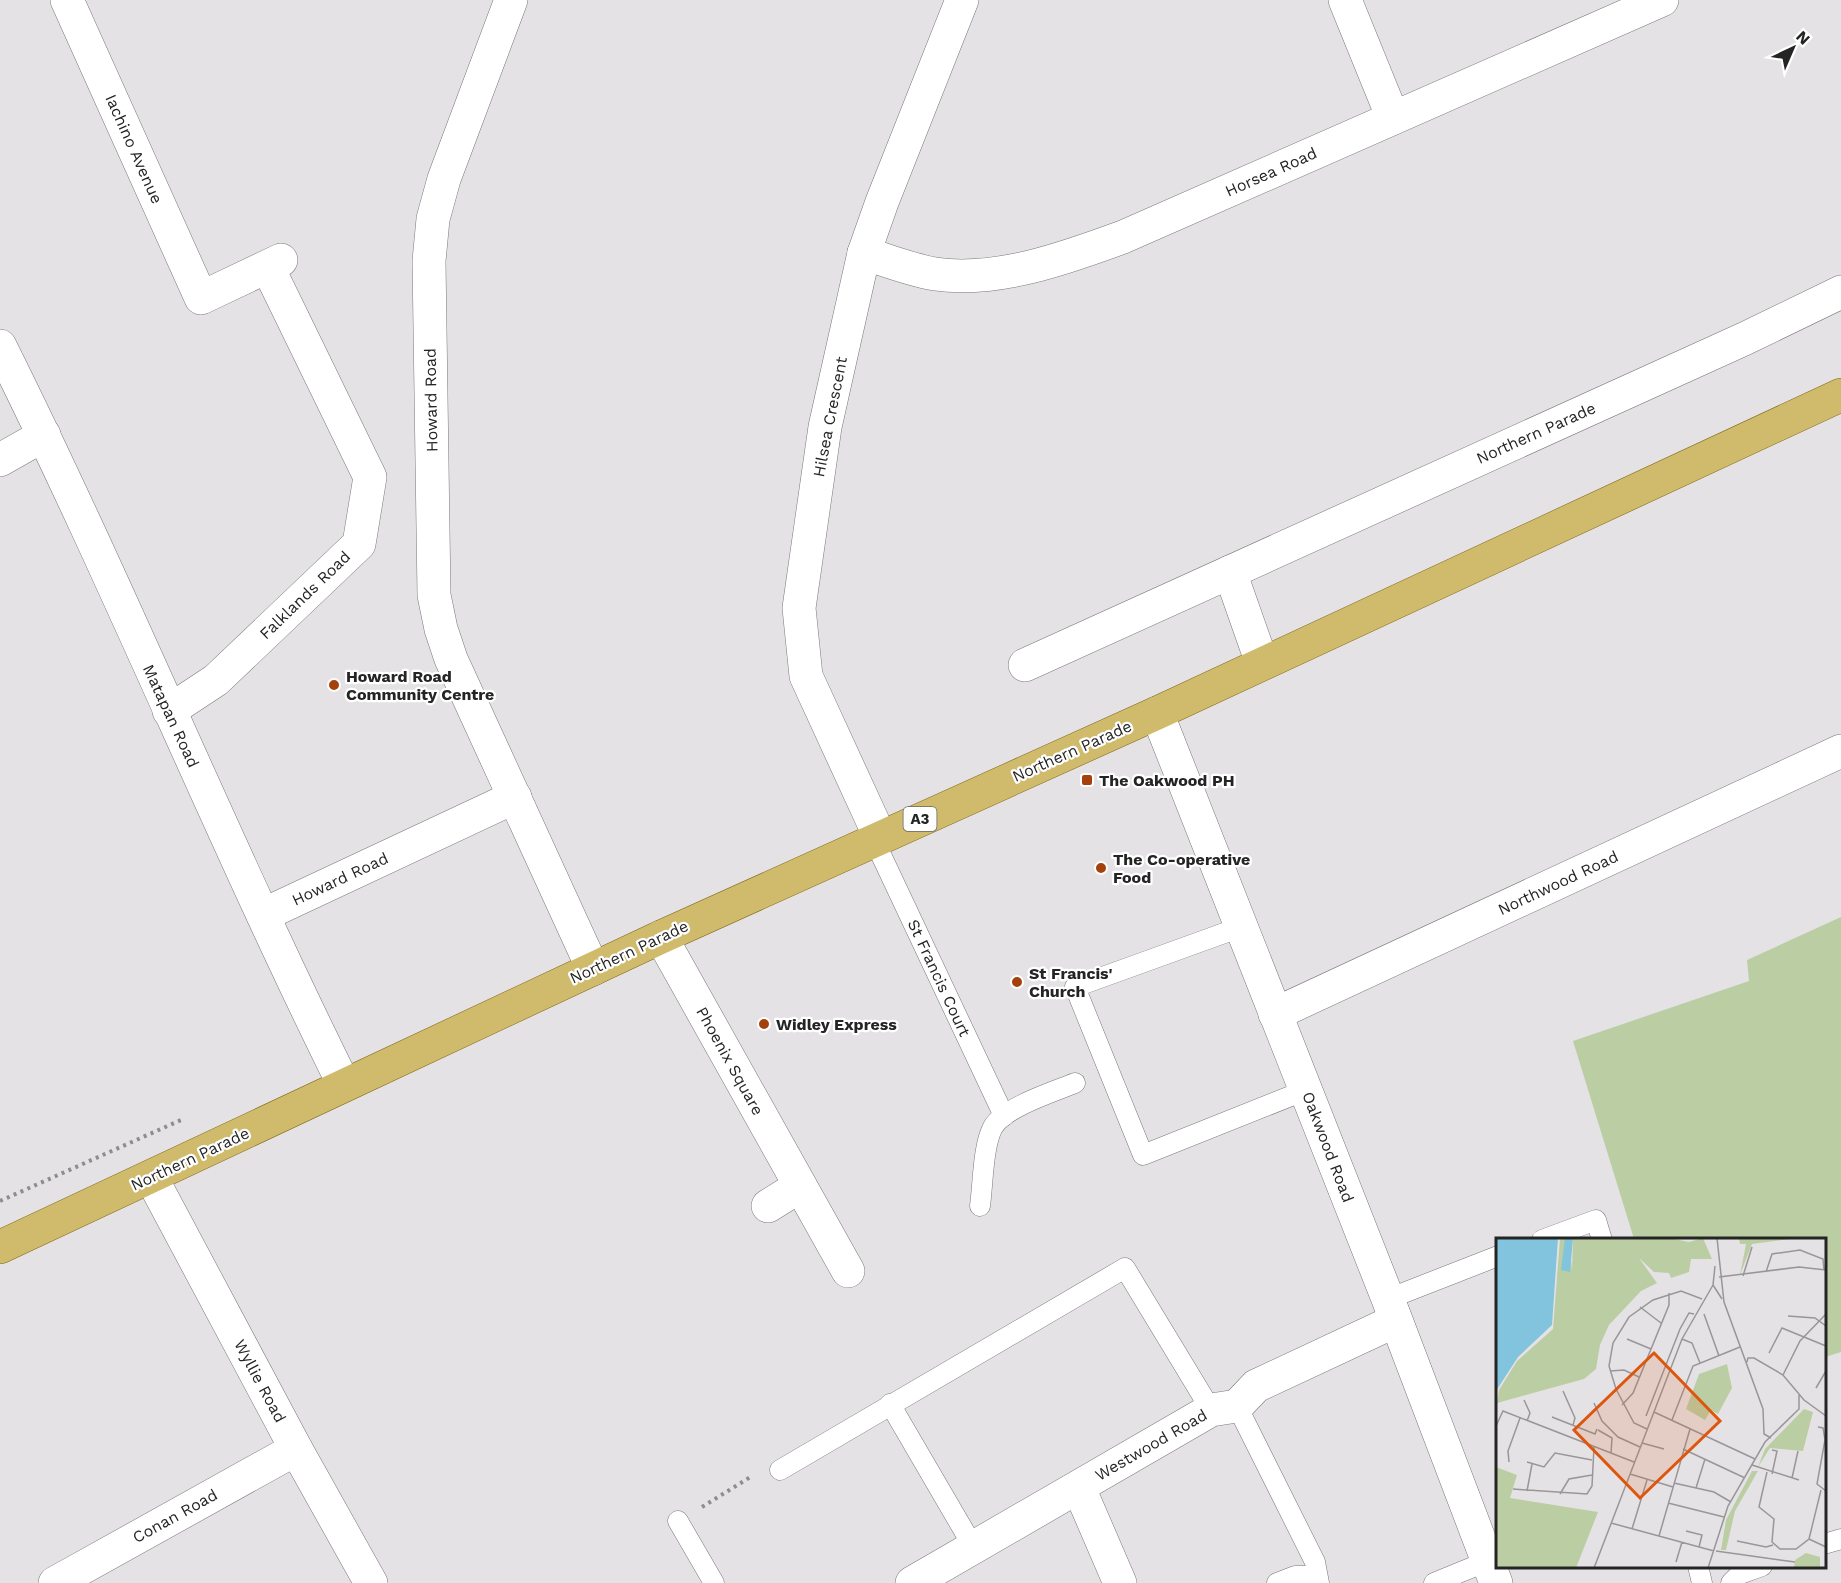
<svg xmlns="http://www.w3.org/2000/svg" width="1841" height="1583" font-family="'Work Sans',sans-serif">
<rect width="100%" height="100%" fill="#e5e2e6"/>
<polygon fill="#bbcea3" points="1841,917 1841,1352 1825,1357 1824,1240 1634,1239 1573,1041 1749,981 1747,960"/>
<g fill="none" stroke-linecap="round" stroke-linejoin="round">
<g stroke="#7a787b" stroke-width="21">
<g id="service">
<polyline points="874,840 1004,1116"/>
<polyline points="1241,927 1075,987 1143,1155 1306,1090"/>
<path d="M 980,1206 C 983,1184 983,1145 993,1127 C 1005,1107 1053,1092 1075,1083"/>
<polyline points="1542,1240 1596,1220 1602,1240"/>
<polyline points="1388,1299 1498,1256"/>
<polyline points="890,1404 974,1548"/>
<polyline points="1237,1406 1315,1562 1319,1583"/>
<polyline points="780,1470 1125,1268 1211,1410"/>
<polyline points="678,1521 714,1583"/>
<polyline points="1824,1544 1841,1539"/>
<polyline points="1698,1566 1702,1583"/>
<polyline points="1277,1583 1295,1576 1316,1576"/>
<polyline points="1434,1583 1495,1558"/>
<polyline points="1731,1583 1740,1574 1762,1566"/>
</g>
</g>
<g stroke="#7a787b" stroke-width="34">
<g id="minor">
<polyline points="67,0 201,298 281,260"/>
<polyline points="511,0 444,179 433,219 429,261 434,595 441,629 451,659 593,969"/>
<polyline points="1345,0 1393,118"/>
<path d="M 864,253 C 888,261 911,270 935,274 C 997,283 1066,258 1123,237 L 1662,0"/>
<path d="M 0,346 C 121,589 223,841 344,1085"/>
<polyline points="0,460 44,435"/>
<polyline points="1230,572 1262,663"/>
<polyline points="1025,665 1744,339 1841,292"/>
<polyline points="169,711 216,680 359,544 370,477 275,282"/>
<polyline points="1157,713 1388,1299 1496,1583"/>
<polyline points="880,837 806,676 799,608 825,427 864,253 882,202 962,0"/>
<polyline points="263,915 515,797"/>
<polyline points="661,937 848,1271"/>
<polyline points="1275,1014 1841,751"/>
<polyline points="151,1177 296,1449 371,1583"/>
<polyline points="768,1206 800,1186"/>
<polyline points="1079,1488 1120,1583"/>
<polyline points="55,1583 296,1449"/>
<polyline points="912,1583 1211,1410 1237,1406 1256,1386 1395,1321"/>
</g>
</g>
<g stroke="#7f6813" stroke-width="34">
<polyline id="primary" points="0,1247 661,937 1157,713 1841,395"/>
</g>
<g stroke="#8e8c8e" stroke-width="4" stroke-dasharray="3 4.5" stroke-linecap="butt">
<polyline points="0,1201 181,1120"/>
<polyline points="702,1507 752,1476"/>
</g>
<use href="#service" stroke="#fff" stroke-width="20"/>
<use href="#minor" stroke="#fff" stroke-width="33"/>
<use href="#primary" stroke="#d0ba6c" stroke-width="33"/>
</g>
<g fill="#a5410d" stroke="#fff" stroke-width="2">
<circle cx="334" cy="685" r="6"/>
<rect x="1081" y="774" width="12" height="12" rx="3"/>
<circle cx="1101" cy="868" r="6"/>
<circle cx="1017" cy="982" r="6"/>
<circle cx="764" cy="1024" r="6"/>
</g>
<g text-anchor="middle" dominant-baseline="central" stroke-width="4.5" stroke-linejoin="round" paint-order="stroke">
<rect fill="#fff" stroke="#666" stroke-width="1.5" x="903.5" y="807" width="33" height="24" rx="4.5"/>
<g font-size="15" font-weight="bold" fill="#252425">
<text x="920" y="819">A3</text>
</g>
<g font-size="16" fill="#252425" stroke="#fff">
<text transform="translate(134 149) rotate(66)">Iachino Avenue</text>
<text transform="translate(1271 172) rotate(-24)">Horsea Road</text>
<text transform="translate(431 400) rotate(-91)">Howard Road</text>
<text transform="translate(830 417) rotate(-79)">Hilsea Crescent</text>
<text transform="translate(1536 433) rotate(-24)">Northern Parade</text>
<text transform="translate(305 595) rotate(-44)">Falklands Road</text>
<text transform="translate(171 716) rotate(65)">Matapan Road</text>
<text transform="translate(1072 751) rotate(-24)">Northern Parade</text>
<text transform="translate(340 879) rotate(-25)">Howard Road</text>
<text transform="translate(1558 883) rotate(-25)">Northwood Road</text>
<text transform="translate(629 952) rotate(-25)">Northern Parade</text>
<text transform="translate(939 978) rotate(65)">St Francis Court</text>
<text transform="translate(730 1061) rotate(61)">Phoenix Square</text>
<text transform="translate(1328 1147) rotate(69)">Oakwood Road</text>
<text transform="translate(190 1159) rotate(-25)">Northern Parade</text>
<text transform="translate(260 1381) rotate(62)">Wyllie Road</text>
<text transform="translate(1151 1445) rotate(-30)">Westwood Road</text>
<text transform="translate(175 1516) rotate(-29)">Conan Road</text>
</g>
<g font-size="16" font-weight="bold" fill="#252425" stroke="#fff" text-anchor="start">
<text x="346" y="676">Howard Road<tspan x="346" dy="18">Community Centre</tspan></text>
<text x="1099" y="780">The Oakwood PH</text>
<text x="1113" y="859">The Co-operative<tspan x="1113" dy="18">Food</tspan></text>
<text x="1029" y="973">St Francis'<tspan x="1029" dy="18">Church</tspan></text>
<text x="776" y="1024">Widley Express</text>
</g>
</g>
<g transform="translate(1496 1238)">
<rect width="330" height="330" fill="#e5e2e6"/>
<path d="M 64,0 L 73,0 L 76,32 L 77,0 L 173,0 L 193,4 L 207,0 L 216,21 L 195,21 L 193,34 L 175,40 L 173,35 L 158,34 L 143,20 L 161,45 L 145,53 L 113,87 L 104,107 L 100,131 L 88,141 L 1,165 L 3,152 L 21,123 L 57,91 ZM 243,0 L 302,0 L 256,6 L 244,37 L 250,6 L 244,6 ZM 231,126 L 236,150 L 222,176 L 215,172 L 209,182 L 190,171 L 203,136 ZM 308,171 L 317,174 L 307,213 L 274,210 L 262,229 L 269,211 ZM 0,229 L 21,237 L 14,260 L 102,274 L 80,330 L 0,330 ZM 256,233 L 262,233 L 239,273 L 230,312 L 225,312 L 230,282 ZM 310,315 L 324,319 L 324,330 L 298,330 L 299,322 Z" fill="#bbcea3"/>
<path d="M 0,0 L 62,0 L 56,87 L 22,119 L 0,153 ZM 69,0 L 77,0 L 74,34 L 65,32 Z" fill="#82c3de"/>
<path fill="none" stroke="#989699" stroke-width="1.5" d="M 221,0 L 228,64 L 267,171 L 268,196 L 275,200M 219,28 L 217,47 L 226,61M 270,34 L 276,16 L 304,12 L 327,21 L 328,32M 247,38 L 256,9M 223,39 L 303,29 L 330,32M 144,69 L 165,85M 208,76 L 223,118M 292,78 L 319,80 L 330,88M 131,101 L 155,111M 186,101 L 196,105 L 204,125M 273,115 L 286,90 L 330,108M 251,124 L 252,120 L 258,120 L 287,137 L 308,162 L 330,178M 114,133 L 128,132 L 143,139M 287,137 L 304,103 L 330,76M 320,150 L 330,133M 67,153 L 79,180 L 77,187M 28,162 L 34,175 L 31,183M 98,165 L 106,183 L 122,199 L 144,209M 126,167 L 137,155 L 173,67 L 173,55M 158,174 L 259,221M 150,178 L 184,91 L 193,75 L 198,76M 56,179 L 99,196 L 101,191M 176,182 L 197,128 L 244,109M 0,188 L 7,173 L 138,224M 322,189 L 327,190 L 329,202 L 321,246 L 330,253M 151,191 L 138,185 L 120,151 L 113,128 L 117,105 L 133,79 L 157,62 L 185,53 L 206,61M 102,192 L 116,200 L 115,215M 146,205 L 168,211M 187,211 L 249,240M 13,224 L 12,213 L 24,180M 31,224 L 48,229 L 59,215 L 96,222M 256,227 L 303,242M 271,234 L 263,269 L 278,281 L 276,304 L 284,311 L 300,311 L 313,301 L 325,252M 134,236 L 177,249M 276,236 L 281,213 L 276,212M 296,240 L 302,213M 178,245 L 218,254 L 235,264M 200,250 L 209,221M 17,251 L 91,256 L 96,248 L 98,209M 31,253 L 36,226M 64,256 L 73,241 L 96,237M 172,265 L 228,279M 115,285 L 218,313M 136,291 L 151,242M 190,293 L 206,297 L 203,309M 163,298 L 194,191M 313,301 L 330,309M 241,303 L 270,309 L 277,307M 220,313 L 299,324M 180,324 L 186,304M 98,330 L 186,101 L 217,47M 212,330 L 232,268 L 269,204 L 303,171 L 303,157"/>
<path fill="#de560d" fill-opacity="0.15" stroke="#de560d" stroke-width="3" d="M 158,115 L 224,183 L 144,260 L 78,192 Z"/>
<rect width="330" height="330" fill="none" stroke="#252425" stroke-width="3"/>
</g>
<g transform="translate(1793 48) rotate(44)" stroke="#ffffff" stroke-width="4.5" paint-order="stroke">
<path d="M0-4.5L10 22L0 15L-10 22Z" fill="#252425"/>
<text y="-9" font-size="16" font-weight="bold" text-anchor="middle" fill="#252425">N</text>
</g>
</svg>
